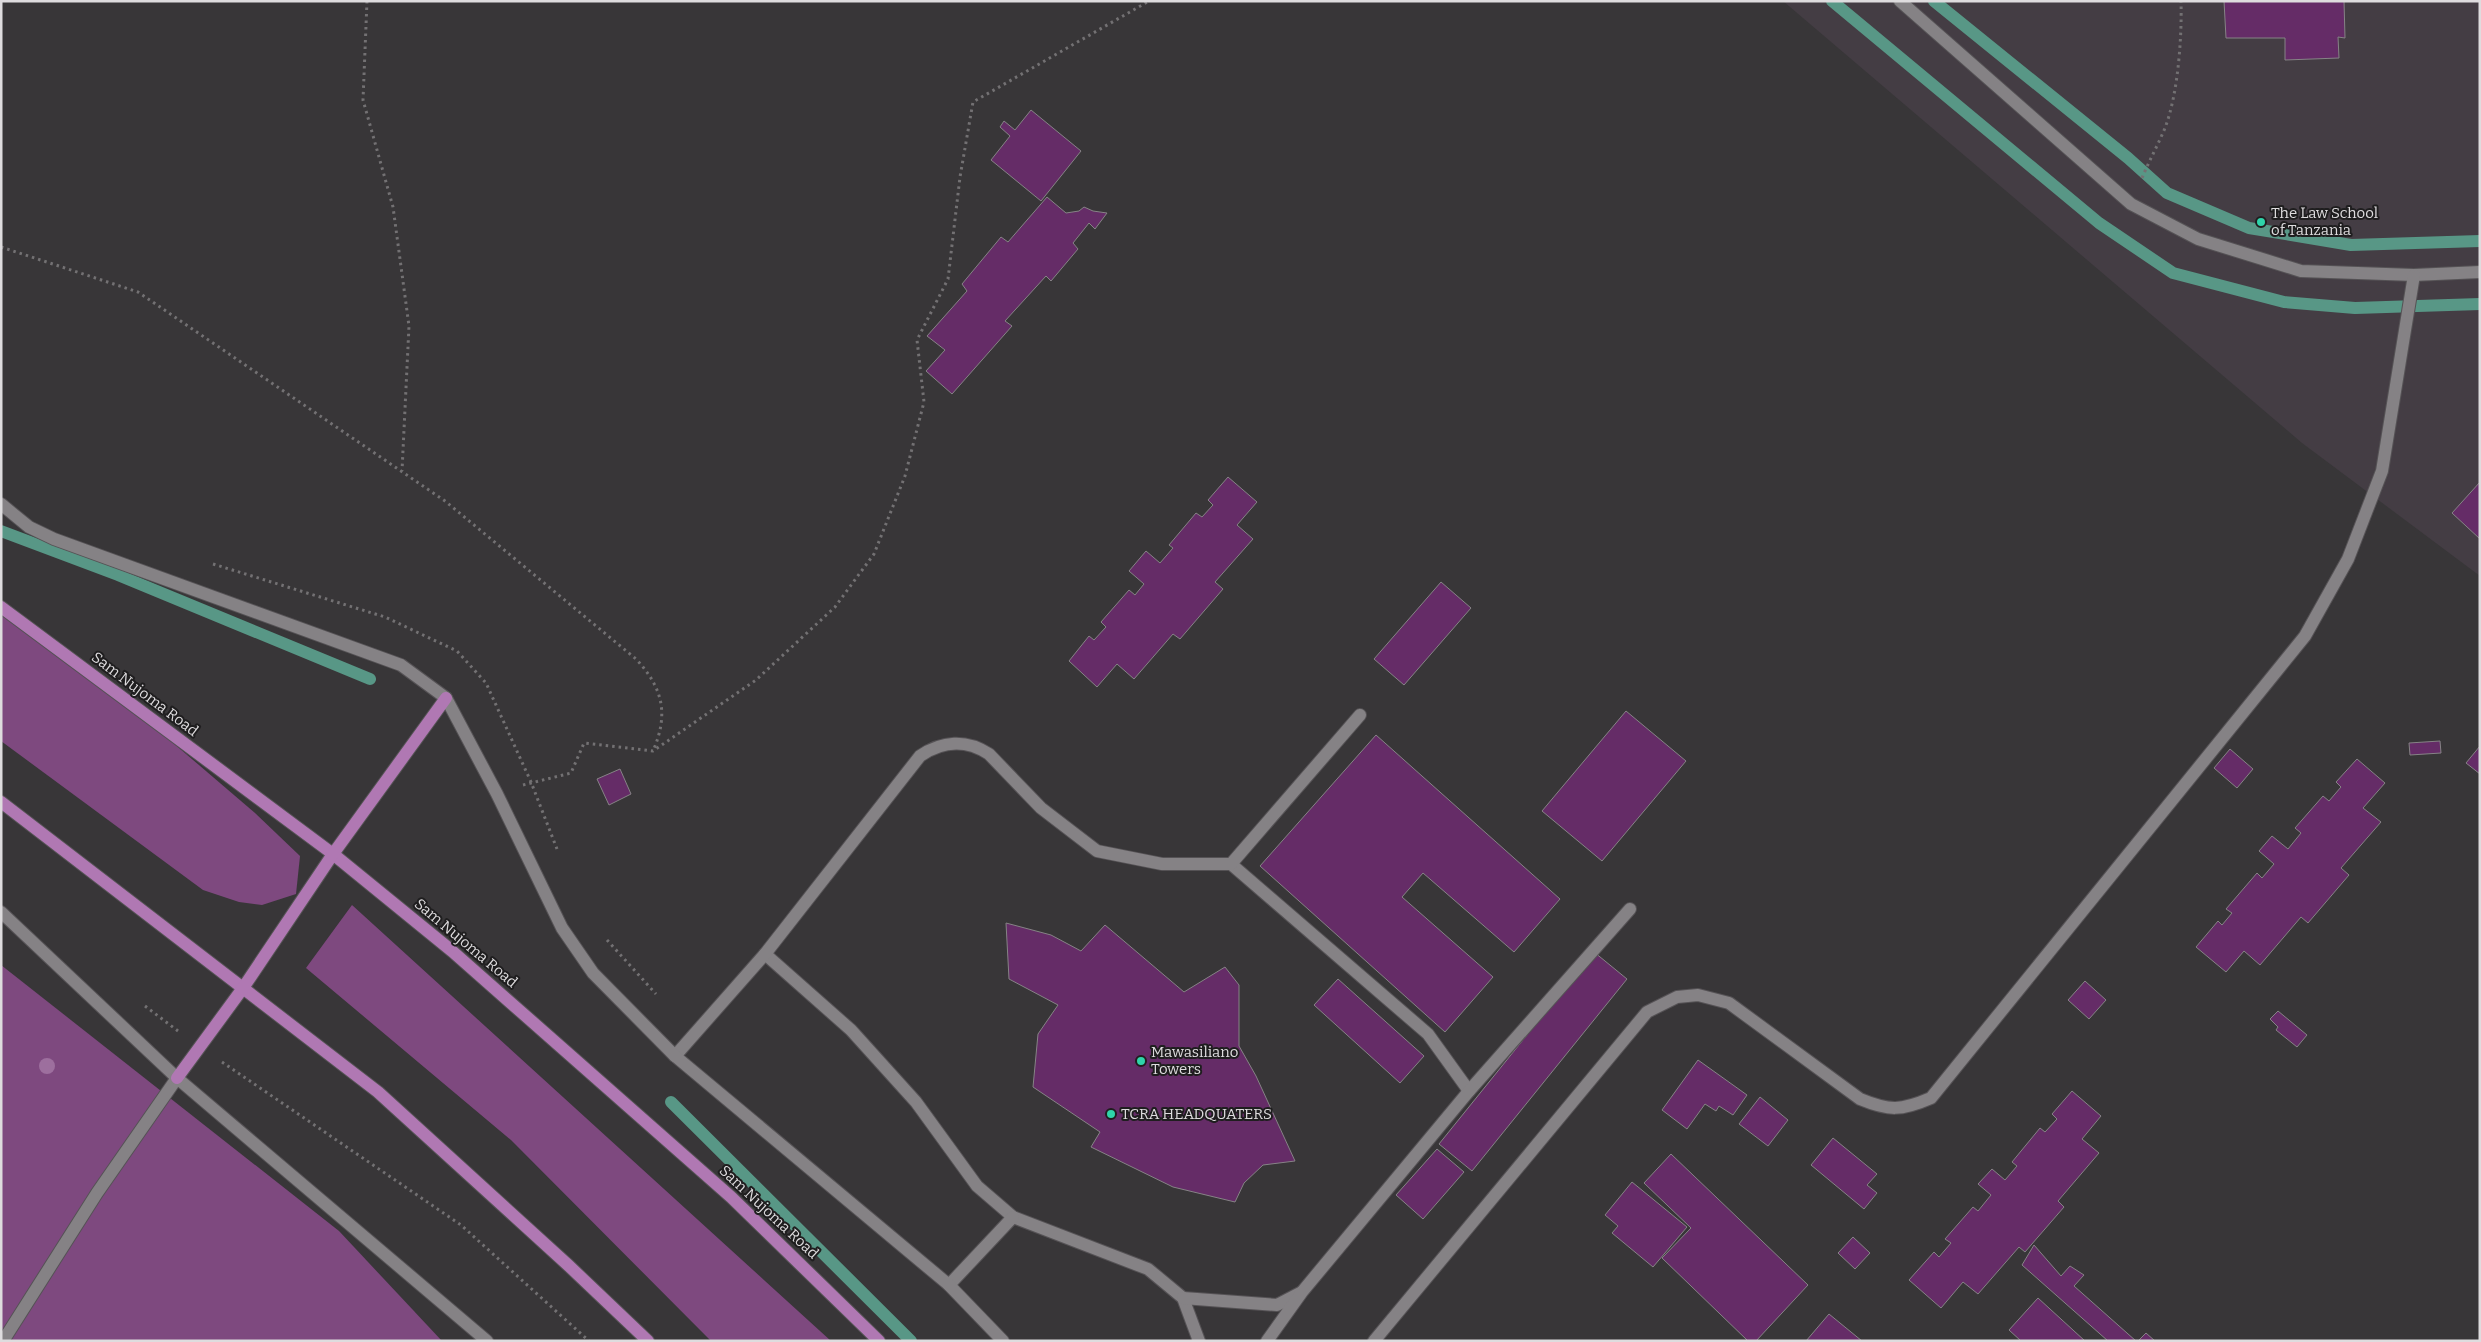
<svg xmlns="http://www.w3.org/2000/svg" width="2481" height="1342" font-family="Bitter,serif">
<rect width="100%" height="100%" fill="#383638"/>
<polygon fill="#443d44" points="1783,1 2480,1 2480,576 2302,443"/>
<g fill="#7e497f">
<polygon points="1,600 47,635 255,813 300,856 296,894 262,905 239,902 203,890 1,741"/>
<polygon points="352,905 831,1341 711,1341 511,1140 306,968"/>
<polygon points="1,965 339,1231 442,1341 1,1341"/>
</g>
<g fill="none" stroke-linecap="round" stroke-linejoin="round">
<g stroke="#589786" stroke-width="12">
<polyline points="1832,1 2099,223 2173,273 2284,302 2355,308 2480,304"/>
<polyline points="1934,1 2128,158 2167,193 2249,228 2351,245 2480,241"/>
<polyline points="1,531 118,575 370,679"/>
<polyline points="671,1102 911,1341"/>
</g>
</g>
<g fill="#652c67" stroke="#868386">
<polygon points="2224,1 2344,1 2345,38 2338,37 2339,58 2285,60 2285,38 2226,38"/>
<polygon points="1031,110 1081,151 1041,201 991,160 1010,136 1000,127 1004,121 1015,130"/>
<polygon points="1047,197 1066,213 1079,211 1084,207 1093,211 1107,213 1095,229 1089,223 1073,243 1078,249 1051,281 1046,276 1005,321 1012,326 952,394 926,371 945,350 927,336 967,291 962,284 1001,237 1008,242"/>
<polygon points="1228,477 1257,502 1237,525 1253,539 1215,582 1223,589 1180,639 1173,634 1134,679 1117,664 1097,687 1069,661 1089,636 1094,640 1106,627 1101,622 1129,590 1135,595 1144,584 1129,571 1146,551 1160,563 1173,548 1169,545 1196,513 1202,517 1213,505 1208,500"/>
<polygon points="2480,482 2480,539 2452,513"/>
<polygon points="1441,582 1471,608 1404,685 1374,659"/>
<polygon points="1626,711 1686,761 1602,861 1542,811"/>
<polygon points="1376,735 1560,899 1514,952 1423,873 1402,897 1493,977 1445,1032 1260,866"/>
<polygon points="2440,741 2441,753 2410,755 2409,743"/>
<polygon points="2480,746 2480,774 2466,763"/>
<polygon points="2230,749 2253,769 2237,788 2214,768"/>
<polygon points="2357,759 2385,783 2363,808 2381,822 2341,868 2349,875 2308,923 2301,917 2260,965 2244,951 2226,972 2196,947 2218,921 2222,925 2232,913 2226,909 2257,873 2262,878 2274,864 2259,851 2272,836 2288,849 2301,833 2295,828 2323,796 2329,801 2341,787 2336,782"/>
<polygon points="620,769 631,794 609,805 597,779"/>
<polygon points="1006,923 1051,935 1081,951 1105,925 1184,992 1225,967 1239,985 1239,1046 1256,1076 1295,1161 1263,1165 1244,1183 1235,1202 1173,1187 1091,1147 1100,1132 1033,1087 1038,1034 1058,1005 1009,979"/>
<polygon points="1594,952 1627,979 1472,1171 1439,1144"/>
<polygon points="1338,979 1424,1056 1400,1083 1314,1005"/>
<polygon points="2085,981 2106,1000 2089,1019 2068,1000"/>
<polygon points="2278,1011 2307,1035 2297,1047 2276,1030 2278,1027 2270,1019"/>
<polygon points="1698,1060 1747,1095 1733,1115 1719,1106 1716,1111 1705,1104 1687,1129 1662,1110"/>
<polygon points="2072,1091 2101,1116 2082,1139 2099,1153 2058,1201 2064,1207 2025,1252 2019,1247 1978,1294 1963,1282 1941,1308 1909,1280 1934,1252 1939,1257 1951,1243 1945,1239 1973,1207 1978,1211 1991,1195 1978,1184 1992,1169 2005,1180 2017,1166 2012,1162 2040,1128 2045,1132 2057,1119 2052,1114"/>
<polygon points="1760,1097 1788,1120 1768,1146 1739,1124"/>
<polygon points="1833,1138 1877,1174 1867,1185 1877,1193 1864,1209 1811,1165"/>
<polygon points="1437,1149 1464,1172 1423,1219 1396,1195"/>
<polygon points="1671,1154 1808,1285 1756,1341 1748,1341 1662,1258 1691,1228 1644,1183"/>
<polygon points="1632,1182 1687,1227 1653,1267 1612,1233 1618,1226 1605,1215"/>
<polygon points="1853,1237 1870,1253 1855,1269 1838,1253"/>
<polygon points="2034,1245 2061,1276 2070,1266 2084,1275 2074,1286 2136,1341 2108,1341 2022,1265"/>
<polygon points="2038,1298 2085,1341 2021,1341 2009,1330"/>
<polygon points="1829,1314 1862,1341 1806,1341"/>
<polygon points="2146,1333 2155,1341 2138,1341"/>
</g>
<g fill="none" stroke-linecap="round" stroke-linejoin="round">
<g stroke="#555255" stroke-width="14">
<g id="service">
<polyline points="1231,864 1428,1034 1469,1091"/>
<polyline points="765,954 851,1030 916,1102 977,1186 1013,1217 1148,1269 1183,1298 1199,1341"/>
<path d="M 675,1056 L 765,954 L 920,756 C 942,741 966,739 989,754 L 1041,808 L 1097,851 L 1162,864 L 1231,864 L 1360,715"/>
<polyline points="949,1285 1013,1217"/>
<polyline points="1183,1298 1277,1305 1300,1293"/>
<polyline points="3,1341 97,1193 177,1078"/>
<polyline points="1267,1341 1302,1292 1469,1091 1630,909"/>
</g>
</g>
<g stroke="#555255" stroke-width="14">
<g id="minor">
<polyline points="1900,1 2131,204 2198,239 2301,271 2414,275 2480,272"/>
<polyline points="1,504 29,527 54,539 401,665 446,698 497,794 562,928 593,973 675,1056 949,1285 1003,1341"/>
<polyline points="1,912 177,1078 487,1341"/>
<path d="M 1374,1341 L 1647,1012 L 1677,997 L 1698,995 L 1729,1003 L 1860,1099 C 1889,1111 1901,1111 1931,1098 L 2305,636 L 2348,559 L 2382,471 L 2414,275"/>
</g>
</g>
<g stroke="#555255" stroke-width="14">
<g id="primary">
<polyline points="1,607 333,854 452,951 731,1197 879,1341"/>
<polyline points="1,802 378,1092 568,1265 648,1341"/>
<polyline points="177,1078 243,988 333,854 446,698"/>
</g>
</g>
<g stroke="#737173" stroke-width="3" stroke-dasharray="2.5 4" stroke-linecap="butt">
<polyline points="367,1 363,100 393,207 409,326 402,471"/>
<path d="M 2142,178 C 2149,161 2158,145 2165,128 C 2178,94 2182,38 2181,1"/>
<path d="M 1,247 L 138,292 L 445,501 L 636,659 C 663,688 669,714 653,751"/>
<polyline points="213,564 385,617 457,651 486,683 531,782 557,849"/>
<polyline points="523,785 571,773 584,743 653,751 756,680 835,607 874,554 905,476 924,402 917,340 948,279 960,177 973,102 1149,1"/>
<polyline points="607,940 656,994"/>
<polyline points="145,1006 178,1031"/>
<polyline points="222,1062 461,1225 589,1341"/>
</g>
<use href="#service" stroke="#858285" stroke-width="12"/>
<use href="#minor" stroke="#858285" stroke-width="12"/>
<use href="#primary" stroke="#b078b3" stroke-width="12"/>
</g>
<circle fill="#9d6f9e" cx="47" cy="1066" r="8"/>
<g fill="#2fd4aa" stroke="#1f1e1f" stroke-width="2">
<circle cx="2261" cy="222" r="5"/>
<circle cx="1141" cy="1061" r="5"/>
<circle cx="1111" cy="1114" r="5"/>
</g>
<g text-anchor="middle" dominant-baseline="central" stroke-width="4" stroke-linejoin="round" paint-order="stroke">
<g font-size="15" fill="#dedcde" stroke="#1f1e1f" text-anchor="start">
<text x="2271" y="213">The Law School<tspan x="2271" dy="17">of Tanzania</tspan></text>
<text x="1151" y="1052">Mawasiliano<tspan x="1151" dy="17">Towers</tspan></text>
<text x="1121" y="1114">TCRA HEADQUATERS</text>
</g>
<g font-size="15" fill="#dedcde" stroke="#1f1e1f">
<text transform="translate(145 694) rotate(37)">Sam Nujoma Road</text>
<text transform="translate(466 943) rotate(40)">Sam Nujoma Road</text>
<text transform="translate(769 1212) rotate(43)">Sam Nujoma Road</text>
</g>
</g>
<rect width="2481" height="1342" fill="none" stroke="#dedcde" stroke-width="5"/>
</svg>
